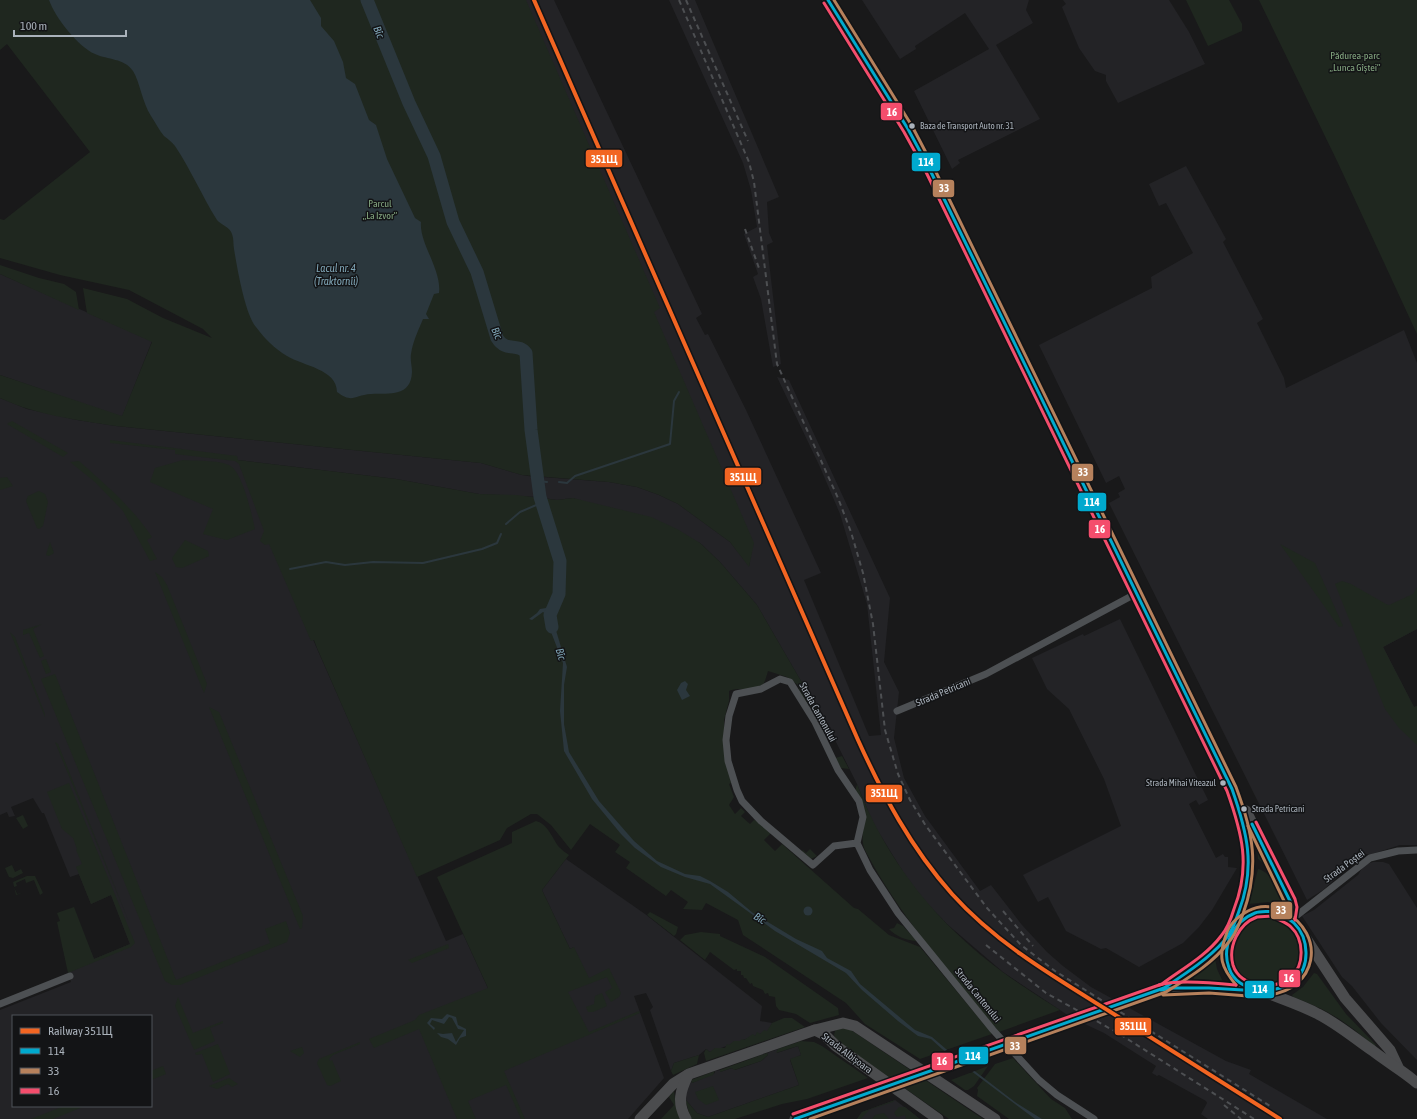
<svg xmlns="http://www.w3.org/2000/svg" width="1417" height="1119" font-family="'Asap Condensed',sans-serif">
<rect width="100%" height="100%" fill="#19191a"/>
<g fill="#232326" fill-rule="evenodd">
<polygon points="517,0 554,0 702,314 696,318 705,335 708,334 746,410 821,573 804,580 869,736 881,735 867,604 840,514 820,467 777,377 789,380 890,598 884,662 899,692 894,738 904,778 925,816 980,891 991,885 1022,925 1047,952 1063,966 1091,987 1226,1061 1251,1070 1249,1074 1327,1119 1208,1119 1201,1114 1207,1103 1206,1101 1159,1075 1157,1076 1152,1073 1156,1066 1104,1033 1072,1018 1003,972 947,924 925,901 908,880 873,823 857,784 834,738 757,605 720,562 700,543 573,498 557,500 543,498 542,477 609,482 637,487 659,495 678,504 730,542 749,566 753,543"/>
<polygon points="669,0 695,0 779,197 767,202 769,233 773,242 767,245 781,364 773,367 761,299 753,277 758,274 744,234 757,227 751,190 743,163"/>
<polygon points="862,0 1029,0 1026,10 1033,23 996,45 1040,119 958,160 960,163 952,169 914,91 989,49 965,13 915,46 916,49 900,59"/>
<polygon points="1063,0 1169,0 1189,32 1205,64 1118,103 1106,81 1106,75 1095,71 1079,48 1062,7 1066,4"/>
<polygon points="1186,166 1226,239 1223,242 1263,319 1257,323 1284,378 1286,388 1404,330 1417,363 1417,629 1383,647 1414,707 1417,706 1417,845 1400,845 1372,854 1363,854 1323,890 1307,900 1109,503 1120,497 1118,493 1125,489 1119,476 1106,483 1039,345 1152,288 1151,277 1193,253 1166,203 1159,206 1149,184"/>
<polygon points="0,274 152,341 122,417 0,375"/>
<path d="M 0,398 L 27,409 L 77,420 L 116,426 L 481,463 L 522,475 L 534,477 L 537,497 L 479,494 L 396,479 L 238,460 L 270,542 L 446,941 L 463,934 L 492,997 L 574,947 L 570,949 L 542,890 L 566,859 L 645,914 L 762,1006 L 760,1021 L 772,1023 L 768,1031 L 710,1052 L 706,1049 L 699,1055 L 674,1063 L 671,1071 L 651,1013 L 650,1010 L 653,1007 L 646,993 L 634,996 L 664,1078 L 628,1119 L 0,1119 L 0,1010 L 71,982 L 62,944 L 84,935 L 94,959 L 130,944 L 111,895 L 91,904 L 79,874 L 70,877 L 44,813 L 42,813 L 33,798 L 11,807 L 15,816 L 9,817 L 7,812 L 0,815 ZM 13,1016 L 151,1016 L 151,1106 L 13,1106 Z"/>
<polygon points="1120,619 1208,800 1199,805 1196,800 1189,804 1216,858 1223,854 1225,857 1228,857 1228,867 1237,868 1212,910 1199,927 1183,943 1139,967 1106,948 1101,949 1066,931 1048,897 1038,902 1023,875 1121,826 1104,779 1069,709 1047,689 1032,658 1083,634 1084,636"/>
<polygon points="1373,862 1383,862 1389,864 1417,908 1417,1060 1381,1023 1352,986 1342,977 1302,916 1314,910 1358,875 1364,865"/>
<polygon points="798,1046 801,1055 790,1060 799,1085 708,1117 697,1113 685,1099 686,1087 691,1080 692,1083 715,1073 715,1071 720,1070 720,1072 732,1068 735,1070 761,1061 768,1055 767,1053 778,1049 777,1053"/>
<polygon points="895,1100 920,1119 857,1119 862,1112"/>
</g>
<g fill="#1f271f">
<path d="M 0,0 L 526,0 L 660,308 L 654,312 L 754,543 L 749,567 L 730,542 L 678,504 L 659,495 L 637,487 L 609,482 L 522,475 L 481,463 L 116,426 C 77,420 36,415 0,398 L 0,375 L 122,416 L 152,342 L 87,313 L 83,288 L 127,299 L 163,318 L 212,338 L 203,329 L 129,290 L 60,275 L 0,258 L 0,219 L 4,220 L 90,152 L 7,44 L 0,50 Z"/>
<polygon points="1186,0 1229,0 1242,24 1242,31 1208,46"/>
<polygon points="1259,0 1417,0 1417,334 1338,163"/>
<polygon points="0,265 39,278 64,284 76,292 79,310 0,274"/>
<polygon points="12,421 68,453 63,457 7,424"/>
<path d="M 110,440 L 237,456 L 238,460 L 396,479 L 479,494 L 516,495 L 557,500 L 573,498 L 651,517 L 677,529 L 700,543 L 720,562 L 757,605 L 834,738 L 829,740 L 814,711 L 801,696 L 798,685 L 787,677 L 768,671 C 767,675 765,681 764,683 C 756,693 739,686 729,691 L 729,701 L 724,720 L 724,742 L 731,783 L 729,784 L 734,797 L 729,805 L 735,814 L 741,808 L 745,812 L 741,816 L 750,824 L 754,820 L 758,821 L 772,832 L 764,840 L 775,851 L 782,844 L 854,908 L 858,909 L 889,935 L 920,947 L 992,1034 L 920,1059 L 865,1024 L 846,1003 L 743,935 L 738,920 L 706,903 L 702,910 L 683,909 L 688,902 L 671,890 L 666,896 L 626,868 L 630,862 L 615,852 L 620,845 L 590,824 L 571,850 L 551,825 L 537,814 L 531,814 L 507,828 L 500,840 L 417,877 L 317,648 L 314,640 L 311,641 L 269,544 L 265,545 L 260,541 L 264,531 L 239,464 L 235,461 L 175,454 L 175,450 L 110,443 Z"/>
<path d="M 183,460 C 195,461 218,460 229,465 C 242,470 252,515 255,529 L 227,540 L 203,534 L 213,509 L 150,482 L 155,468 Z"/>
<path d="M 79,461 C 105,484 132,507 152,537 L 147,540 L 157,559 L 150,561 L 123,511 L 95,482 L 70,462 Z"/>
<polygon points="7,477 13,486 0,490 0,478"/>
<polygon points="39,491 45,494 48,502 43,526 39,529 37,528 26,501 28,496"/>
<polygon points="185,540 208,551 209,556 182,568 176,567 172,558"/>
<polygon points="50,542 54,553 49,556 46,555"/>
<polygon points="1280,544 1315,563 1343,626 1339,627"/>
<polygon points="155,572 162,577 167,585 207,684 204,693"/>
<polygon points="1342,581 1351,584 1386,604 1389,605 1413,594 1417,587 1417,629 1383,647 1414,707 1417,706 1417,745 1399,728 1385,709 1335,584"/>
<polygon points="42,624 33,629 44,656 40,658 29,633 23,635 23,630"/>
<polygon points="10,632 15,637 45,714 45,717"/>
<polygon points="46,659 51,672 46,674 41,661"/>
<polygon points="55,674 176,980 270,943 265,929 286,921 290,933 287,942 180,985 172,985 165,981 41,679"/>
<polygon points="209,707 219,712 303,916 302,928 300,929"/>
<polygon points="55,742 58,744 129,922"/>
<polygon points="842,756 849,769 841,768 835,758"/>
<polygon points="69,783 135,943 131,947 68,973 57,922 60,921 57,913 74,907 94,959 130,944 111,895 91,904 76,867 82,864 76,850 77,849 73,838 62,829 47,792"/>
<path d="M 857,784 C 886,861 938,925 1004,973 C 1022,986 1041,998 1060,1010 L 999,1032 C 951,974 901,918 866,852 C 855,832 876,813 855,792 Z"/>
<polygon points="23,815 28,826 23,829 16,818"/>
<path d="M 536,821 C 548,824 552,838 559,847 C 562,850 566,853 569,855 L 542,890 L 570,949 L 574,947 L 589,978 L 609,968 L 621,993 L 619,997 L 611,1002 L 605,992 L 612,988 L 607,977 L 568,992 L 589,1032 L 639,1011 L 640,1013 L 504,1071 L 525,1119 L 521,1119 L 506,1085 L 468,1101 L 476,1119 L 457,1119 L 419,1029 L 374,1048 L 369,1039 L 415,1020 L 419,1015 L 488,988 L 437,877 L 512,843 L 512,832 Z"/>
<polygon points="1257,842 1269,868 1258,859"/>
<polygon points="810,849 817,856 811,859 802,851 803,850 806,853"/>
<polygon points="12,865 15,872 21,869 23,873 13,878 9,877 5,868"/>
<path d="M 1258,869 C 1272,872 1279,892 1284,905 L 1268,902 L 1249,904 Z"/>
<polygon points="27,876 35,876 43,893 40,895 34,880 26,883 25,879 16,883 17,886 14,887 17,894 22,893 16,895 13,882"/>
<polygon points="650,912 678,927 676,934 674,936 647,915"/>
<circle cx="1266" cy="952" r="34"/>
<path d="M 897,923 L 903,926 L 917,941 C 907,941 895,936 889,929 L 894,928 Z"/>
<polygon points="701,932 720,934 720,936 765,957 838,1008 839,1015 810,1023 796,1014 779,1010 776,1006 775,997 769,996 768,993 765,994 763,990 753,986 752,983 750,984 746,978 744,978 743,975 741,975 741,971 737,971 737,969 734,970 710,952 705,960 680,940 685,935"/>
<polygon points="448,944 449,948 412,963 408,960"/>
<polygon points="1215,958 1217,969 1223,982 1194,981 1193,976"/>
<path d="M 1314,973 L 1317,974 L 1346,1014 L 1376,1045 L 1374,1047 C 1348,1022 1326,1009 1293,997 L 1292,995 L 1303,987 Z"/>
<polygon points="602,993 607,1006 593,1012 588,1012 586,1007 594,1004 595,996"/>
<polygon points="178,997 193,1033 223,1021 223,1023 210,1028 215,1041 194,1050 175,1006"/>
<polygon points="784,1018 792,1018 805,1027 706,1061 704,1053 706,1049 710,1052 715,1048 725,1048 727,1044 729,1045 734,1041 740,1041 742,1039 744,1040 753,1034 755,1036 757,1032 760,1034 764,1030 767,1031 772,1023"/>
<polygon points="840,1028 851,1030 983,1119 949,1119 837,1041 834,1035 835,1031"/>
<polygon points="801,1041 814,1042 822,1046 868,1078 807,1099 782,1104 735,1119 691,1119 685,1099 697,1113 708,1117 799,1085 790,1059 801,1055 798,1046 776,1053 778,1049"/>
<polygon points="360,1042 360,1044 333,1055 329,1059 330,1061 332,1060 341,1081 330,1086 327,1085 317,1063 319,1059"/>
<polygon points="218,1044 230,1074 213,1082 202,1054 196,1055 195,1053"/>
<polygon points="302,1047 304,1053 300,1057 290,1051"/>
<polygon points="767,1053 768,1055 761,1061 734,1070 732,1068 720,1072 720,1070"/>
<polygon points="699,1055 697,1064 673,1075 671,1071 674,1063"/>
<polygon points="1013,1058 1051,1099 1065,1108 1072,1119 1009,1119 977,1096 978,1090 977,1088 995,1064"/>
<polygon points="163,1066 166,1074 151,1080 151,1071"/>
<polygon points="988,1066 974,1086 968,1090 965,1090 951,1080"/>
<polygon points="715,1071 713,1075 692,1083 691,1080"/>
<polygon points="229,1078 238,1084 232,1087 228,1084 217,1089 209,1086"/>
<polygon points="713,1086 719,1100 706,1105 698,1099 695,1092"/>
<polygon points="674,1091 676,1106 681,1119 661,1119 674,1105 669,1097"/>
<polygon points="895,1100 893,1102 869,1110 861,1119 857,1119 862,1112"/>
<polygon points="64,1106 85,1106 53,1119 31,1119"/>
<polygon points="899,1107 905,1107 920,1119 906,1119 905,1115 897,1117 894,1113"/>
<polygon points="884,1113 889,1119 872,1119 875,1115"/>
</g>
<g fill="#2b373d">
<path d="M 49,0 L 310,0 L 321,18 L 321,26 L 334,41 L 343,62 L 346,78 L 355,84 L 369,120 L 376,125 L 387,159 L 415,218 L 421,222 C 419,243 442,270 439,293 L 434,294 L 426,314 L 429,319 L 423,319 C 418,331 413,341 411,354 C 410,360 412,366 412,372 C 411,397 390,393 371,394 C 354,395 353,404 337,392 C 337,369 303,366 287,356 C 275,349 264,338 256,327 C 245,314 237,267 234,249 C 233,244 234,239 232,234 C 230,227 221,225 217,220 C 202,196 191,170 175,146 C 172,142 168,139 164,136 C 159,130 155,122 151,116 C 142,102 140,82 133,71 C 124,58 108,60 95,54 C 78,47 55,17 49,0 Z"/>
<polygon points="546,608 552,610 552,617 567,667 564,685 564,724 569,752 599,801 634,841 657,861 685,874 700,876 710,881 728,892 753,913 796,939 822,951 827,958 851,971 860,984 915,1030 932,1037 946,1049 1015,1102 1042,1119 1035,1119 942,1049 931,1039 918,1036 898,1021 862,990 846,973 775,931 710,884 685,877 661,867 635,848 621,834 592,799 564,751 560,711 563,663 546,619 546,614 543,612 532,620 529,619 537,613 540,609"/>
<polygon points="685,681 688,684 686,690 690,696 682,700 677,690 681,683"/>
<circle cx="808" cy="911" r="4.5"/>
<polygon points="447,1014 456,1017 458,1025 466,1029 466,1036 460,1038 456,1045 448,1039 441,1037 437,1033 443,1034 452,1033 456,1042 464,1030 458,1029 452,1018 449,1017 444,1024 432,1020 430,1024 435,1028 434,1030 427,1023 431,1018 442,1019"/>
</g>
<polygon fill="#19191a" points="949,1049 977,1070 970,1073 942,1052"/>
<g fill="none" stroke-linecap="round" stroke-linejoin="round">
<g stroke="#2b373d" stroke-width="2">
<polyline points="537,481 547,482"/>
<polyline points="559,482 567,483 575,476 670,444 674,401 679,392"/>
<polyline points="506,524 520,512 541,503"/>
<polyline points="290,569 326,562 345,565 373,562 423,563 482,549 497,543 501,534"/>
</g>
<path stroke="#2b373d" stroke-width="13" d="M 367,0 L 409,103 L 434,156 L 453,222 L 477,272 L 497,338 C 506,353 518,342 526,353 L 531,430 L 540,497 L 560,561 L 559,594 L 550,615 L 552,627"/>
<g stroke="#4d5053" stroke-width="7">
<polyline points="897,711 986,674 1137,593"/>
<polyline points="857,843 834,846 813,865 761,821 742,801 737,790 728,761 726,740 729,716 736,694 761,689 780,679 790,682 815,722 838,770 859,801 863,817 857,843 870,870 898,913 993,1030 1039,1080 1057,1095 1094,1119"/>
<polyline points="1291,920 1370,858 1398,851 1417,850"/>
<polyline points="0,1004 70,976"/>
</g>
<g stroke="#4b4c4e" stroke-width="11">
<polyline points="828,0 908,129 929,168 1232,789 1245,826 1248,840 1249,859 1246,890 1231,931 1203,960 1161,990"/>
<polyline points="1246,811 1290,901 1292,907 1290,919"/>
<polyline points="1305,937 1345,998 1390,1050 1398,1067"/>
<path d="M 1164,988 C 1181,988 1198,987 1215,988 C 1234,989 1257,995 1275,991 C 1285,988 1294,982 1299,973 C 1324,935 1275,892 1240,921 C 1223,935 1222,962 1236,978 C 1244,988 1254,988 1265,992 C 1282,999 1301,1005 1318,1014 C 1338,1024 1354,1038 1373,1051 C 1387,1062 1403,1071 1417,1083"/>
<polyline points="815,1030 825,1035 836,1046 938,1119"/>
<polyline points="640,1119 673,1084 689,1074 815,1030 843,1023 855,1026 995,1119"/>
<path d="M 686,1119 C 677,1103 680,1091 688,1075"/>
<polyline points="795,1119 812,1113"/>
</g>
<g stroke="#4d4f52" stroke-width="2" stroke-dasharray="5 4" stroke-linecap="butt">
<polyline points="679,0 749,162 754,182 777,364 838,498 851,532 863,573 873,624 885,730 898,774 910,800 926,826 987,908 1021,945 1055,971 1270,1106"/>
<polyline points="686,0 748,141"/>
<polyline points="745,229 760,271"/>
<polyline points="1003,911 1033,946"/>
<polyline points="986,945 1046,993 1118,1033 1254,1119"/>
<polyline points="1224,1105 1241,1119"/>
</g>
<polyline stroke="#4b4c4e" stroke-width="11" points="812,1113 1161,990"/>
<g stroke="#131416" stroke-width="6">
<g id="bus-1">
<polyline points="1252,824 1290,901 1292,907 1290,919"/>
<path d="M 1273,911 C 1280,915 1289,918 1294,923 C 1309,938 1311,967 1294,981 C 1275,996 1237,993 1229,968 C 1221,946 1234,921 1255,913 C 1260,911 1268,912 1273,911 Z"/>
<polyline points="1161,990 1172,988 1209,988 1260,991"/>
<path d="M 795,1119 L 1164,988 C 1185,974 1207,960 1224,941 C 1232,932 1235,922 1239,911 C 1256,866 1247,832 1232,789 L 929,168 L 908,129 L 828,0"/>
</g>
</g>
<g stroke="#131416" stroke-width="6">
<g id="bus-2">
<polyline points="1248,826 1285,903 1287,907 1285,918"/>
<path d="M 1236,985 C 1221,967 1218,957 1226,935 C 1229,924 1239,916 1248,911 C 1259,905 1272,905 1283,911 C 1328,934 1317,991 1267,995"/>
<polyline points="1163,995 1209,993 1261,997"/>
<path d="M 810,1119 L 1166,992 C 1188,978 1212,964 1228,943 C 1236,935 1239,924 1243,914 C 1260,867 1253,832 1236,787 L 933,166 L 912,126 L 834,0"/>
</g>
</g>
<g stroke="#131416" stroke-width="6">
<g id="bus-3">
<polyline points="1256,822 1295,899 1297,907 1295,920"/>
<path d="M 1272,916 C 1278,920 1286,922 1291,927 C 1304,939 1305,965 1291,977 C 1275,991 1240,988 1233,965 C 1228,947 1238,924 1257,917 C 1261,916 1268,917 1272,916 Z"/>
<path d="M 1159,985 C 1177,979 1216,983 1236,985"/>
<path d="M 793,1114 L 1162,984 C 1182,969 1206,956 1221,936 C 1228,928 1231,919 1234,909 C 1251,866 1242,833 1227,791 L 925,170 L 904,132 L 824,3"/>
</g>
</g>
<use href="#bus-1" stroke="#00a9ce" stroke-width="3"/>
<use href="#bus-2" stroke="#b6815c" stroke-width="3"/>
<use href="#bus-3" stroke="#f44d6c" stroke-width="3"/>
<g stroke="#131416" stroke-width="7">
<path id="rail-1" d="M 534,0 L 858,740 C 883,795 911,848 952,894 C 996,943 1054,977 1109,1011 C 1166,1047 1223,1083 1280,1119"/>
</g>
<use href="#rail-1" stroke="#f26522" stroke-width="4"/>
</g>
<g fill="#aab2bb" stroke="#131416" stroke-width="1.5">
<circle cx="912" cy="126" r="3.5"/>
<circle cx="1223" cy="783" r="3.5"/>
<circle cx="1244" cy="809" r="3.5"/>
</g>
<g text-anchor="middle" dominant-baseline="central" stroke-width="3" stroke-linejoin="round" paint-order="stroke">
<g font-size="9" fill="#aab2bb" stroke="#131416" text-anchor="start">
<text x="920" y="126">Baza de Transport Auto nr. 31</text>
<text x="1216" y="783" text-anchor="end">Strada Mihai Viteazul</text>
<text x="1252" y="809">Strada Petricani</text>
</g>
<g font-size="10" fill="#84a780" stroke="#131416">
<text x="1355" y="55">Pădurea-parc<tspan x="1355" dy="12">„Lunca Gîștei”</tspan></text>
<text x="380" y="203">Parcul<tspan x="380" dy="12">„La Izvor”</tspan></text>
</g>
<g font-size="10" fill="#aab2bb" stroke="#131416">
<text transform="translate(943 692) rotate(-23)">Strada Petricani</text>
<text transform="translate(818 712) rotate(61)">Strada Cantonului</text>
<text transform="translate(1344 866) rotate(-36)">Strada Poștei</text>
<text transform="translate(978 995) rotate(51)">Strada Cantonului</text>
<text transform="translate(847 1053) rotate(37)">Strada Albișoara</text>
</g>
<g font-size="11" font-style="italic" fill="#80a6b7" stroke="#131416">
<text transform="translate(379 32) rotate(68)">Bîc</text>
<text x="336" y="268">Lacul nr. 4<tspan x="336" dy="13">(Traktornîi)</tspan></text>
<text transform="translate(497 333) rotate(66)">Bîc</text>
<text transform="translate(561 654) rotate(73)">Bîc</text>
<text transform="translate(760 918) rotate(33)">Bîc</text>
</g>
</g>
<g stroke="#131416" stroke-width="1.5">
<rect x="880" y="102" width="23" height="19" rx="4" fill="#f44d6c"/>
<rect x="585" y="149" width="38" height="19" rx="4" fill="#f26522"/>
<rect x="911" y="152" width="30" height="20" rx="4" fill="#00a9ce"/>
<rect x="932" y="179" width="23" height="19" rx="4" fill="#b6815c"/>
<rect x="1071" y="463" width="23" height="19" rx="4" fill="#b6815c"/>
<rect x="724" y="467" width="38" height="19" rx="4" fill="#f26522"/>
<rect x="1077" y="492" width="30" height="20" rx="4" fill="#00a9ce"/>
<rect x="1088" y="519" width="23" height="20" rx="4" fill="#f44d6c"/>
<rect x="865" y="784" width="38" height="19" rx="4" fill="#f26522"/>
<rect x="1270" y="901" width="23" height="19" rx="4" fill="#b6815c"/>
<rect x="1278" y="969" width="23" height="19" rx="4" fill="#f44d6c"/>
<rect x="1244" y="980" width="31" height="19" rx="4" fill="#00a9ce"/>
<rect x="1114" y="1017" width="38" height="19" rx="4" fill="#f26522"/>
<rect x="1004" y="1036" width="23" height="19" rx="4" fill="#b6815c"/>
<rect x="958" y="1046" width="31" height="19" rx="4" fill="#00a9ce"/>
<rect x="931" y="1052" width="23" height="19" rx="4" fill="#f44d6c"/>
</g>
<g font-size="11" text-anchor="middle" font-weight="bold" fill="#fff">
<text x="892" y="116">16</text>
<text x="604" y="163">351Щ</text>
<text x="926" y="166">114</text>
<text x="944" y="192">33</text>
<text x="1083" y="476">33</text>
<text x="743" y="481">351Щ</text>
<text x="1092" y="506">114</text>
<text x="1100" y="533">16</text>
<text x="884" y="797">351Щ</text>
<text x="1281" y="914">33</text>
<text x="1289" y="982">16</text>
<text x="1260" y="993">114</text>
<text x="1133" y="1030">351Щ</text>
<text x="1015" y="1050">33</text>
<text x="973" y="1060">114</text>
<text x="942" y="1065">16</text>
</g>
<rect x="12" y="1015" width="140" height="92" fill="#131416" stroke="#4f5358"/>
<rect x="20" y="1028" width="20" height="6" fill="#f26522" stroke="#4f5358"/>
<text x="48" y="1035" font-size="12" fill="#aab2bb">Railway 351Щ</text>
<rect x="20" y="1048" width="20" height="6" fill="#00a9ce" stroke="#4f5358"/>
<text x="48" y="1055" font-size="12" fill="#aab2bb">114</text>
<rect x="20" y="1068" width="20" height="6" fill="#b6815c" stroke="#4f5358"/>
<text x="48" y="1075" font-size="12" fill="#aab2bb">33</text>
<rect x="20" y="1088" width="20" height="6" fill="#f44d6c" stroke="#4f5358"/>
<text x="48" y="1095" font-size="12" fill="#aab2bb">16</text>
<path d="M14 30v6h112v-6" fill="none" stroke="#aab2bb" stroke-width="2"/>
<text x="20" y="30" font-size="12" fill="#aab2bb" stroke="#131416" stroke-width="3" paint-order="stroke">100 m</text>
</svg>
